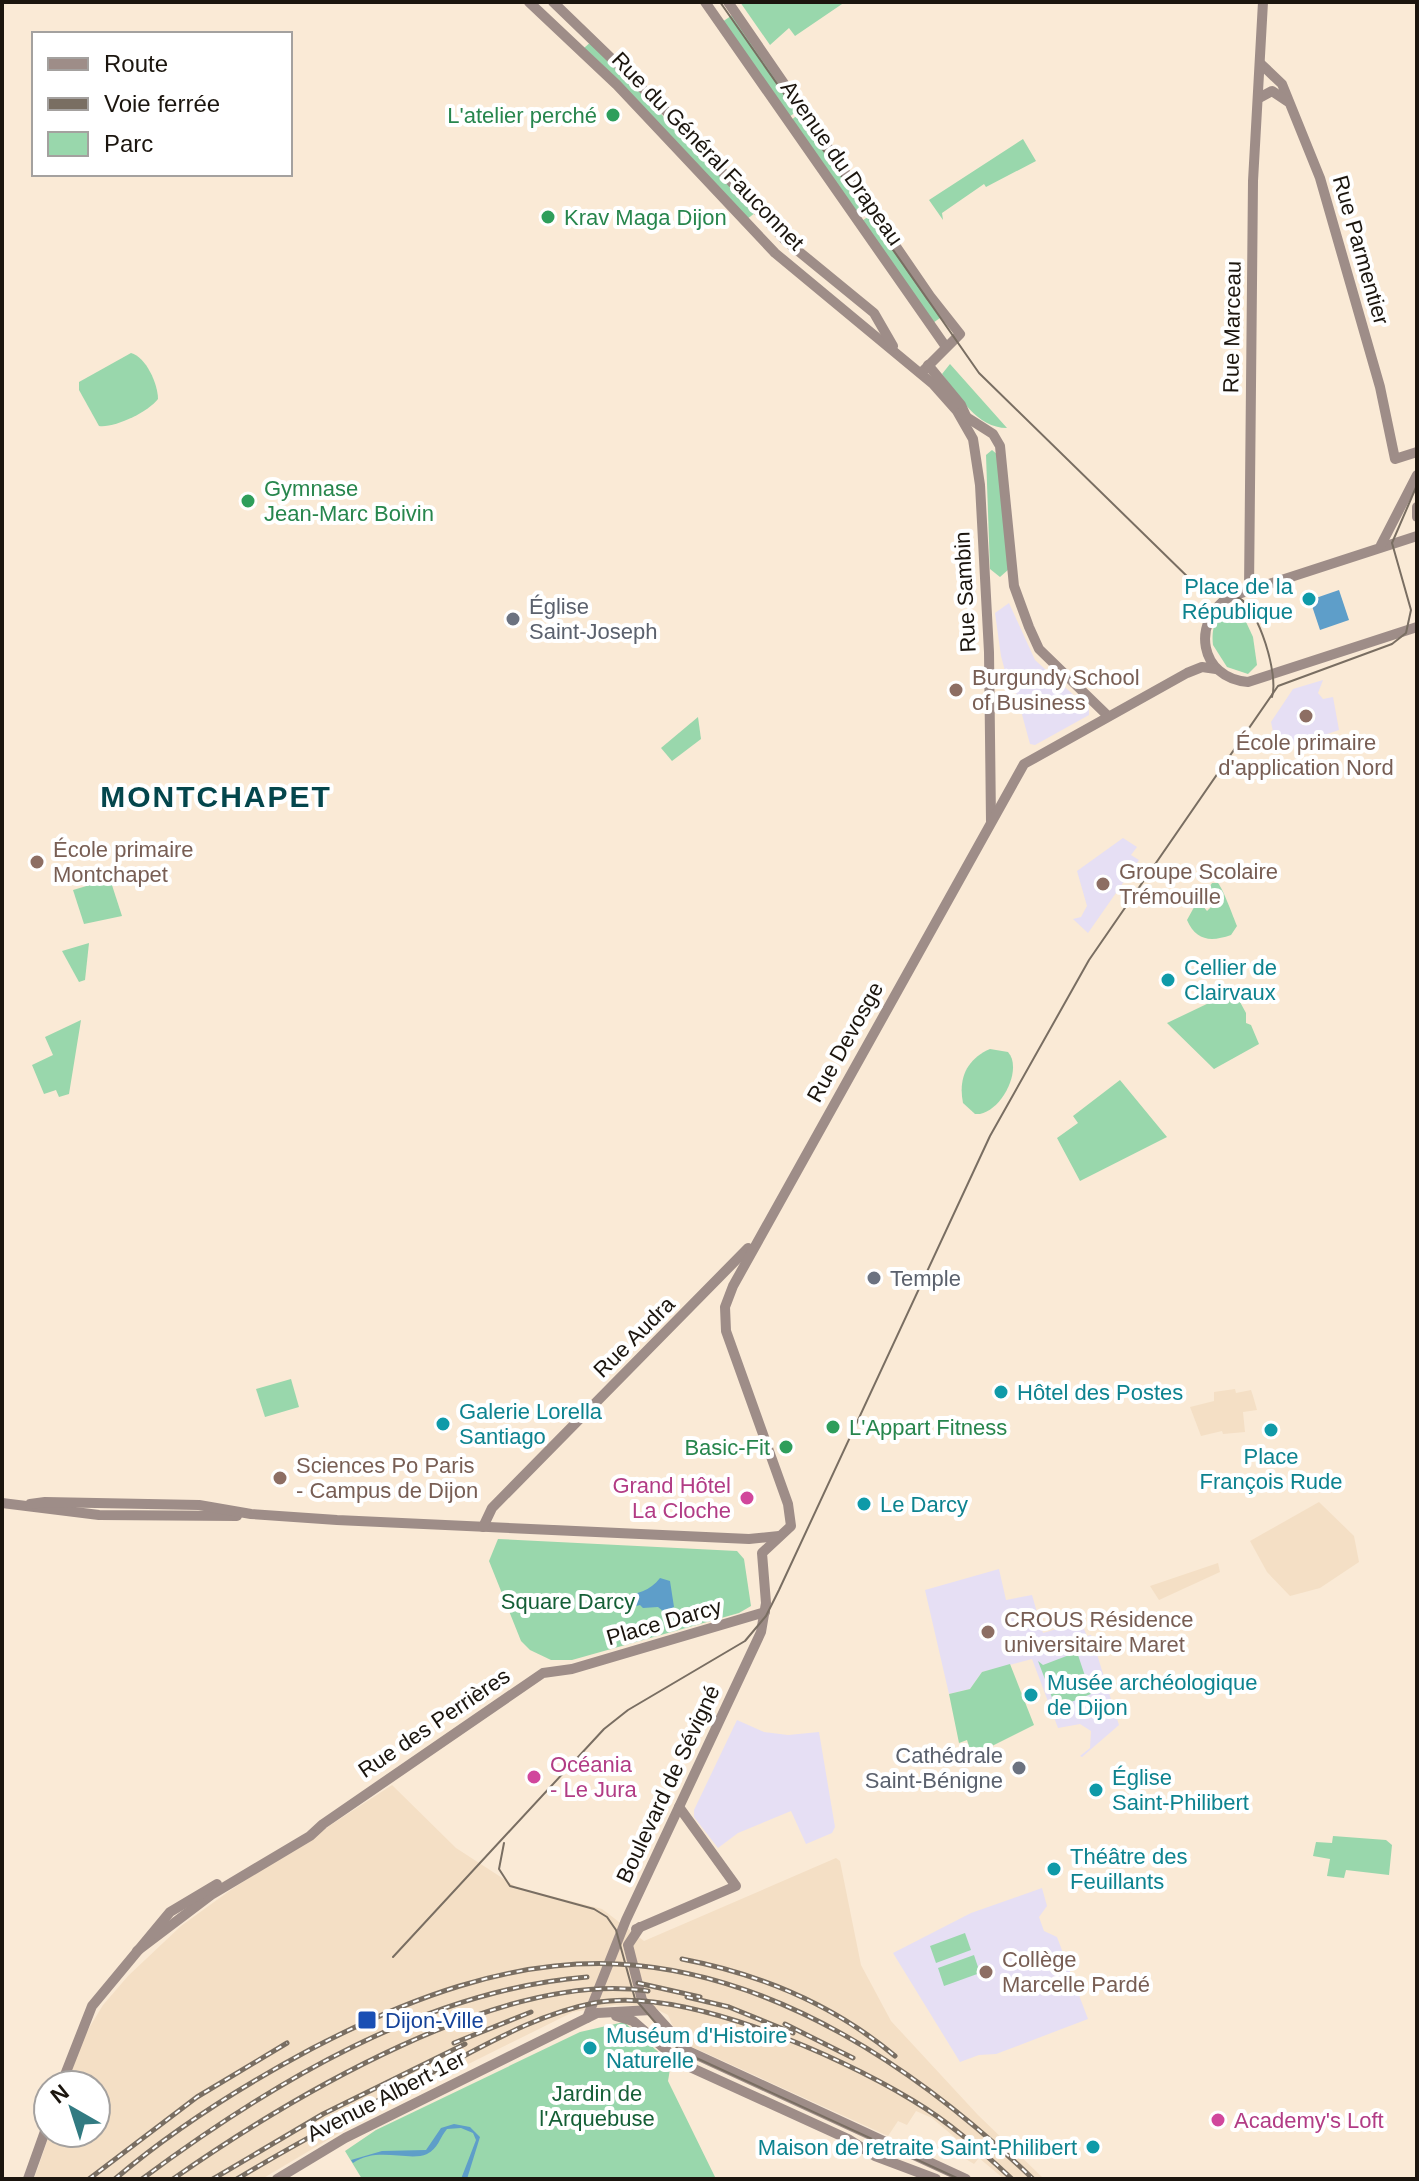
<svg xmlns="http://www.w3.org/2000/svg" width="1419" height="2181" font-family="Helvetica,sans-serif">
<rect width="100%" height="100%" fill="#faead6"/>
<g fill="#f4dfc5">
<polygon points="1235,1389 1236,1393 1251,1390 1253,1396 1257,1410 1243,1412 1245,1432 1223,1434 1222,1431 1201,1436 1190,1407 1214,1401 1214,1392"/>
<polygon points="1319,1502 1354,1536 1359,1562 1320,1588 1290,1596 1267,1572 1250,1541"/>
<polygon points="1218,1563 1220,1572 1159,1600 1150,1586"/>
<polygon points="392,1785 456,1848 516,1887 602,1909 644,1941 836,1858 840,1861 861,1965 891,2021 978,2115 1044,2179 1004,2179 979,2158 974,2164 961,2156 966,2147 932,2118 916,2111 907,2125 898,2121 888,2136 688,2045 674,2029 668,2015 650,2006 614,2005 573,2012 559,2019 386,2105 262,2179 34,2179 50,2133 96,2133 96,2085 67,2085 83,2038 103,2005 128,1976 181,1926 232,1889"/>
</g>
<g fill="#e6dff4">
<polygon points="1009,603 1035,660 1089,709 1089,715 1035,745 1030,744 1014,685 1008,682 1001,656 995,613"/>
<polygon points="1323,680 1318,693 1323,699 1333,697 1339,730 1277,751 1271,722 1293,689"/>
<polygon points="1123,838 1137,847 1131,855 1139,860 1088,933 1073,919 1081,917 1087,906 1077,871"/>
<polygon points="999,1569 1006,1600 1032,1595 1043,1633 1081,1622 1087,1636 1091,1635 1119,1725 1082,1757 1080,1756 1090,1748 1091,1731 1080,1724 1058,1728 1032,1659 982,1672 970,1689 949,1694 925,1590"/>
<polygon points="737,1720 764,1732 788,1735 819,1732 835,1827 832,1833 806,1844 791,1811 738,1833 718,1848 694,1817 694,1810"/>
<polygon points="1042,1888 1047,1906 1039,1917 1044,1931 1057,1937 1088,2019 996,2054 979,2055 960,2062 893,1953 971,1913"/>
</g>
<g fill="#99d7ac">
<polygon points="740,2 845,2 795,36 789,28 770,45"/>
<polygon points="734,14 800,109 789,117 722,22"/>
<polygon points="592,41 755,213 747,219 584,48"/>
<polygon points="802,112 870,209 859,217 791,120"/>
<polygon points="1023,139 1036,161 986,187 984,184 942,213 943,220 929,200"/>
<polygon points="873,213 944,315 933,323 862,221"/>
<path d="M 131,353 C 146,357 158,384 158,399 C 148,412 115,428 99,426 L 79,390 L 79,382 Z"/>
<path d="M 950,364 L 1007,428 C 977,428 959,396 942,374 Z"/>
<polygon points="992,450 998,455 1009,569 1000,577 990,569 986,455"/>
<path d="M 1233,608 L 1241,611 L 1253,637 L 1257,665 L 1248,674 L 1227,667 L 1213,645 C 1211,629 1215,612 1233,608 Z"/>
<polygon points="698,717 701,739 672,761 661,748"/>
<polygon points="110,879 122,916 84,924 73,890"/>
<path d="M 1212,883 L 1218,883 C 1223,889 1233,916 1237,926 L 1231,935 C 1211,942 1196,941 1187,920 L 1198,900 L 1207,911 L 1213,905 L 1211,894 L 1221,896 L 1213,889 L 1203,897 Z"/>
<polygon points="89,943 85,980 79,982 62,951"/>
<polygon points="1234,991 1246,1013 1246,1023 1251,1025 1259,1044 1214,1069 1167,1023"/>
<polygon points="81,1020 69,1094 59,1097 56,1090 44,1094 32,1065 53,1055 45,1037"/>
<path d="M 990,1049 L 1008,1052 C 1024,1070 999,1116 975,1114 L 963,1103 C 958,1078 967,1059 990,1049 Z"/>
<polygon points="1120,1080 1167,1137 1080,1181 1057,1138 1078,1123 1073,1116"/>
<polygon points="291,1379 299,1407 265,1417 256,1389"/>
<polygon points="498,1539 737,1551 744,1559 751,1606 739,1613 572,1660 551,1660 530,1650 521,1641 489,1561"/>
<polygon points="1077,1652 1091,1694 1056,1708 1038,1661 1043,1665"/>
<polygon points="1010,1664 1034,1725 972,1756 967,1740 959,1743 949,1694 970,1689 982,1672"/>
<polygon points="1333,1836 1386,1840 1392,1845 1389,1875 1346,1870 1344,1878 1327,1876 1330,1859 1313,1856 1316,1842 1332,1843"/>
<polygon points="965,1933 971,1950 936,1963 930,1946"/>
<polygon points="974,1955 980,1973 944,1986 938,1968"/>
<polygon points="624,2022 671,2063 668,2081 716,2179 362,2179 345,2151 376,2130 580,2032"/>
</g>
<g fill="#5e9ec9">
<polygon points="1339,590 1349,620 1320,630 1310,600"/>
<path d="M 660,1578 L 670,1581 L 674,1607 L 664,1612 L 658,1607 L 643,1608 L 640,1605 L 622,1610 L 620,1597 C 637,1594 650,1591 660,1578 Z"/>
<path d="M 454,2124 L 470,2127 L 480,2137 L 467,2179 L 461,2179 L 476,2140 L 473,2133 L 461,2128 L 447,2129 C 440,2137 438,2149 427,2154 C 409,2162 377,2146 353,2163 L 351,2160 L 382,2151 L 426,2150 L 441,2128 Z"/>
</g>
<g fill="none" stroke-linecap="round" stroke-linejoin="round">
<g stroke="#9e8d88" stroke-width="10">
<polyline points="529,2 617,85 775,253 933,384 957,411 973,439 980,485 989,652 991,821"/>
<polyline points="553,2 668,113 786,241 874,313 893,346"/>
<polyline points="705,2 946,347"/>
<polyline points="728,2 930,296 960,334 921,373"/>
<polyline points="1261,64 1282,84 1320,178 1380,387 1395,459 1417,452"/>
<polyline points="1259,98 1272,91 1287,101"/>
<polyline points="928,365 961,405 966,416"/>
<polyline points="960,413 993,434 1000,446 1014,586 1029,627 1039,649 1108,716"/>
<polyline points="1417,507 1417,517"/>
<path d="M 1417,536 L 1229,597 C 1191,622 1199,678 1248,682 L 1417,627"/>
<polyline points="1381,545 1417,475"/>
<polyline points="1249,590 1253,181 1263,2"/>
<polyline points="2,1503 99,1515 237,1516"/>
<polyline points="30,1504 45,1502 199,1505 251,1514 337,1520 749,1539 779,1536"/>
<polyline points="483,1527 492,1508 748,1248"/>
<polyline points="640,1927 628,1945 642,2000 688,2051 966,2179"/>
<polyline points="636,1929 736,1886 679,1807"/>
<polyline points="137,1951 211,1895 310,1836 323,1824 543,1673 572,1669 765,1612"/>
<polyline points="616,2016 633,2021 681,2063 848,2139 875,2156 936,2179"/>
<polyline points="587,2018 626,1920 761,1632 766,1603 762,1553 791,1526 788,1504 726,1331 725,1307 733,1286 1024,764 1187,673 1202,667 1216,669"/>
<polyline points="61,2085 92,2006 170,1912 217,1884"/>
<polyline points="28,2179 48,2123"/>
<polyline points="277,2179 345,2138 597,2013 651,2010"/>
</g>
<g stroke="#796e62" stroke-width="2">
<path d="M 720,2 L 979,373 L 1196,585 C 1210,591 1226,590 1239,598 C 1259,609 1279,676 1272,697"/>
<polyline points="504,1843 499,1869 510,1886 594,1909 607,1917 616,1930 635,1999 679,2050 959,2179"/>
<polyline points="393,1957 604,1729 628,1710 745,1641 766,1616 779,1590 990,1136 1089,960 1278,686 1392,644 1406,633 1411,610 1392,543 1417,485"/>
</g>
<g stroke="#796e62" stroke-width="5">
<g id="rail">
<path d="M 682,1959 C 760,1974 834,2005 895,2056"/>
<polyline points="638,1983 700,1997"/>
<polyline points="687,1997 729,2007 793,2033"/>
<polyline points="785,2024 853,2058"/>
<polyline points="454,2043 531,2012"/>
<polyline points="89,2179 197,2097 287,2043"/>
<path d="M 115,2179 C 175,2128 242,2086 311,2049 C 405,2000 509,1959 617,1964 C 776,1972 922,2072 1033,2179"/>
<path d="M 142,2179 C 270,2084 425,1990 587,1977"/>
<path d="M 173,2179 C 289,2098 503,1969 648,1991"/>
<polyline points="213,2179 323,2114 465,2044"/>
<path d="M 237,2179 C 303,2139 371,2104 439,2069 C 489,2043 538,2014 594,2003 C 682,1986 836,2054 912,2100 C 949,2122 981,2150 1012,2179"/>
</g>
</g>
<use href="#rail" stroke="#fff" stroke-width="2" stroke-dasharray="6" stroke-linecap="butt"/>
</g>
<g fill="#2e9e5b" stroke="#fff" stroke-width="3">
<circle cx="613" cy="115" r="8"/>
<circle cx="548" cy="217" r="8"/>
<circle cx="248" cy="501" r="8"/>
<circle cx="833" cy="1427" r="8"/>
<circle cx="786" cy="1447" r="8"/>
</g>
<g fill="#0f9aa8" stroke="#fff" stroke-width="3">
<circle cx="1309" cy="599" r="8"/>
<circle cx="1168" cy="980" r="8"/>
<circle cx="1001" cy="1392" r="8"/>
<circle cx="443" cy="1424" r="8"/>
<circle cx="1271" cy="1430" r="8"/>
<circle cx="864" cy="1504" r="8"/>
<circle cx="1031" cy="1695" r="8"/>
<circle cx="1096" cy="1790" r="8"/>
<circle cx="1054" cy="1869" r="8"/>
<circle cx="590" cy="2048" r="8"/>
<circle cx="1093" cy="2147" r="8"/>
</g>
<g fill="#6b7280" stroke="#fff" stroke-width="3">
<circle cx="513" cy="619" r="8"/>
<circle cx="874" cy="1278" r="8"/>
<circle cx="1019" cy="1768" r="8"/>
</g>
<g fill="#8d6e63" stroke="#fff" stroke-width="3">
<circle cx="956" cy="690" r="8"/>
<circle cx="1306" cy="716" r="8"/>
<circle cx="37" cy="862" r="8"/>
<circle cx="1103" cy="884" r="8"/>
<circle cx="280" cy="1478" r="8"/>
<circle cx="988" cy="1632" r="8"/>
<circle cx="986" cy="1972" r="8"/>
</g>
<g fill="#d1479c" stroke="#fff" stroke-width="3">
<circle cx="747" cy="1498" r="8"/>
<circle cx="534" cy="1777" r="8"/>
<circle cx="1218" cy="2120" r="8"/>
</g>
<rect fill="#1a4fb4" stroke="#fff" stroke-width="3" x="357" y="2010" width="20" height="20" rx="4"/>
<g text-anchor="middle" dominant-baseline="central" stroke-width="8" stroke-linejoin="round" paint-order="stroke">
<g font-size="22" fill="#27864d" stroke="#fff" text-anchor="start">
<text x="597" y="115" text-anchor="end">L'atelier perché</text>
<text x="564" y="217">Krav Maga Dijon</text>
<text x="264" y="488">Gymnase<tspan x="264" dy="25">Jean-Marc Boivin</tspan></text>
<text x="849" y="1427">L'Appart Fitness</text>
<text x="770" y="1447" text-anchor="end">Basic-Fit</text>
</g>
<g font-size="22" fill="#1b150e" stroke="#fff">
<text transform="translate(708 151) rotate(46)">Rue du Général Fauconnet</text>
<text transform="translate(842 163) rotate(55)">Avenue du Drapeau</text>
<text transform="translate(1361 250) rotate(74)">Rue Parmentier</text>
<text transform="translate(1232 327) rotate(-89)">Rue Marceau</text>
<text transform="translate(965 592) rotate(-93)">Rue Sambin</text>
<text transform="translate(845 1042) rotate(-61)">Rue Devosge</text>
<text transform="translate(634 1337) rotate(-45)">Rue Audra</text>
<text transform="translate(664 1622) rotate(-16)">Place Darcy</text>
<text transform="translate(434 1723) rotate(-34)">Rue des Perrières</text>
<text transform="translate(668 1784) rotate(-65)">Boulevard de Sévigné</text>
<text transform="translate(386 2096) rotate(-27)">Avenue Albert 1er</text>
</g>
<g font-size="22" fill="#0d838f" stroke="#fff" text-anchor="start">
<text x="1293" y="586" text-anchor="end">Place de la<tspan x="1293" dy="25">République</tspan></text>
<text x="1184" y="967">Cellier de<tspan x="1184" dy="25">Clairvaux</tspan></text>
<text x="1017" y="1392">Hôtel des Postes</text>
<text x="459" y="1411">Galerie Lorella<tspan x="459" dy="25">Santiago</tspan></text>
<text x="1271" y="1456" text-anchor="middle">Place<tspan x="1271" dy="25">François Rude</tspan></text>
<text x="880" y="1504">Le Darcy</text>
<text x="1047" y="1682">Musée archéologique<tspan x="1047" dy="25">de Dijon</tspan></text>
<text x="1112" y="1777">Église<tspan x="1112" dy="25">Saint-Philibert</tspan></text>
<text x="1070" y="1856">Théâtre des<tspan x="1070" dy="25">Feuillants</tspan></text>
<text x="606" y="2035">Muséum d'Histoire<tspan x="606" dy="25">Naturelle</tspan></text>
<text x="1077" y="2147" text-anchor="end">Maison de retraite Saint-Philibert</text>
</g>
<g font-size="22" fill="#5b616d" stroke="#fff" text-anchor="start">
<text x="529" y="606">Église<tspan x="529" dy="25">Saint-Joseph</tspan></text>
<text x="890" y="1278">Temple</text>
<text x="1003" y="1755" text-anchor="end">Cathédrale<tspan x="1003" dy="25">Saint-Bénigne</tspan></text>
</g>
<g font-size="22" fill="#785e54" stroke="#fff" text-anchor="start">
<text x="972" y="677">Burgundy School<tspan x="972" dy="25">of Business</tspan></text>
<text x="1306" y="742" text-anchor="middle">École primaire<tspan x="1306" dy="25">d'application Nord</tspan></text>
<text x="53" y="849">École primaire<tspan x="53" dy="25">Montchapet</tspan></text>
<text x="1119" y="871">Groupe Scolaire<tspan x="1119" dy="25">Trémouille</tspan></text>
<text x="296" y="1465">Sciences Po Paris<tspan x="296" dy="25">- Campus de Dijon</tspan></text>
<text x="1004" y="1619">CROUS Résidence<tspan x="1004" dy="25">universitaire Maret</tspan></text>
<text x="1002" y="1959">Collège<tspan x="1002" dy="25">Marcelle Pardé</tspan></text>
</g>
<g font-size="22" fill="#b23c85" stroke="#fff" text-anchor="start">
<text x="731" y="1485" text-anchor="end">Grand Hôtel<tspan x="731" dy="25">La Cloche</tspan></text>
<text x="550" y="1764">Océania<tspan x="550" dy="25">- Le Jura</tspan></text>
<text x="1234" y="2120">Academy's Loft</text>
</g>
<g font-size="22" fill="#155f36" stroke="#fff">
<text x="568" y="1601">Square Darcy</text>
<text x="597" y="2093">Jardin de<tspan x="597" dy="25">l'Arquebuse</tspan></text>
</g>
<g font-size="22" fill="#164399" stroke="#fff" text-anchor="start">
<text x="385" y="2020">Dijon-Ville</text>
</g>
<g font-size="30" font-weight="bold" letter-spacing="2" fill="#04464c" stroke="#fff">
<text x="216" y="796">MONTCHAPET</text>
</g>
</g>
<rect width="1419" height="2181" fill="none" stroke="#1b150e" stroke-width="8"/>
<rect x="32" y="32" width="260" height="144" fill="#ffffff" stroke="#a4a19f" stroke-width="2"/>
<rect x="48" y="58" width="40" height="12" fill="#9e8d88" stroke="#a4a19f" stroke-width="2"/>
<text x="104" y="72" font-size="24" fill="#1b150e">Route</text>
<rect x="48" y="98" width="40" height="12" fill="#796e62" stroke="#a4a19f" stroke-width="2"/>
<text x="104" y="112" font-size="24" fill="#1b150e">Voie ferrée</text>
<rect x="48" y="132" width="40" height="24" fill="#99d7ac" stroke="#a4a19f" stroke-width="2"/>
<text x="104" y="152" font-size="24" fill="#1b150e">Parc</text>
<g transform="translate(72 2109) rotate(321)"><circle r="38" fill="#ffffff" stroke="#a4a19f" stroke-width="2"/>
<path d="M0-6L14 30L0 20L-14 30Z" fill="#327b82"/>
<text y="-12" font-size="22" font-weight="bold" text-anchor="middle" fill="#1b150e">N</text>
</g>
</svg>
